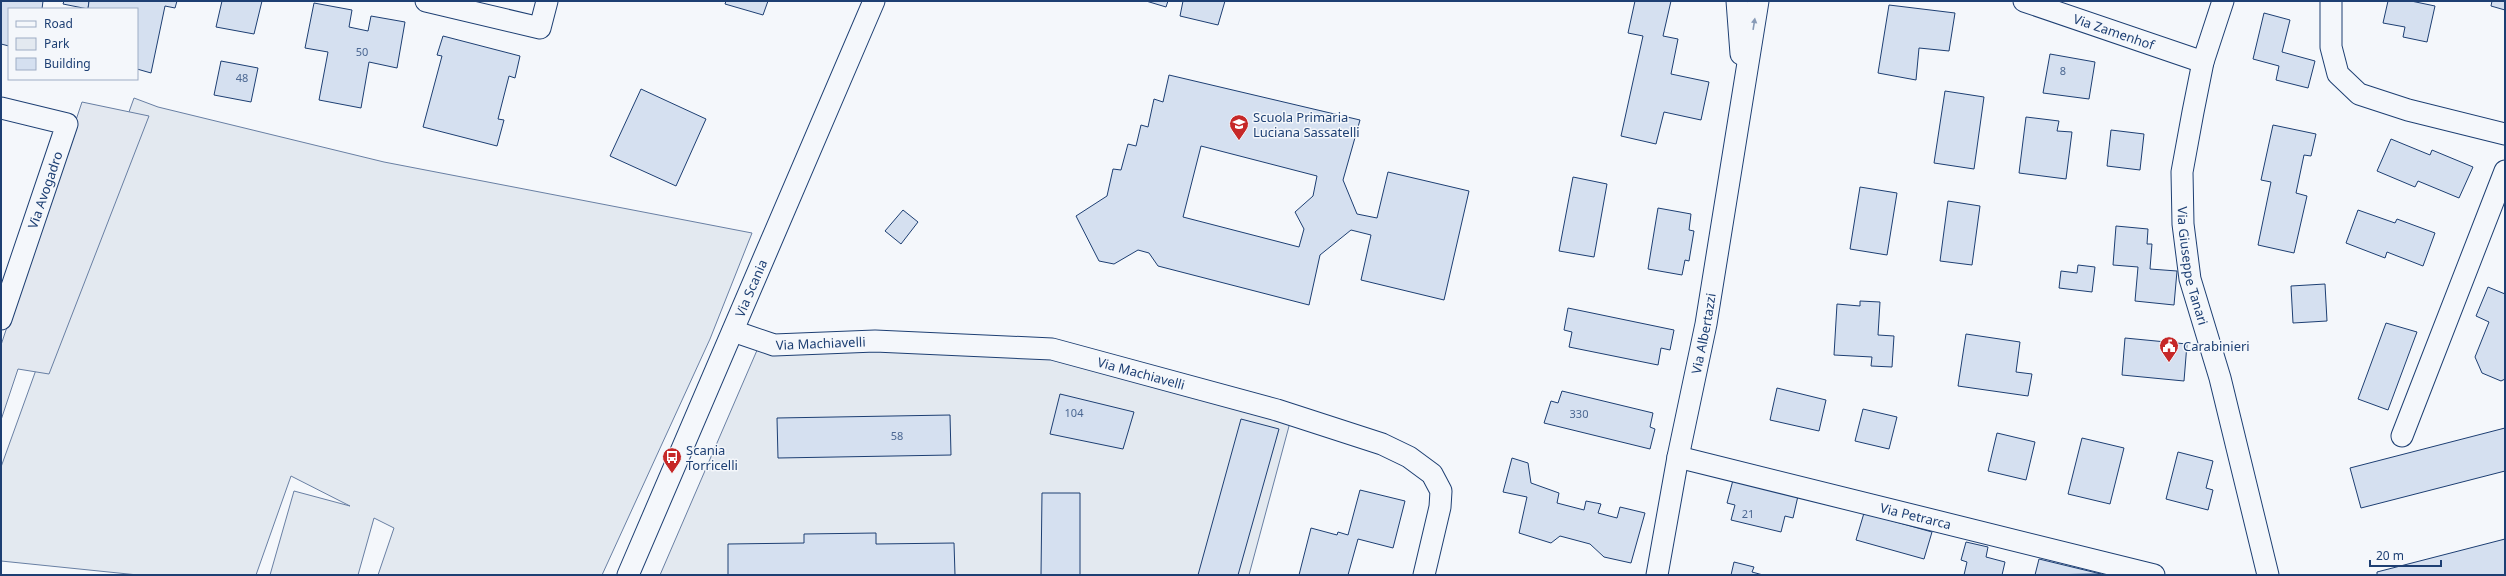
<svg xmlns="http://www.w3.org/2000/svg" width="2506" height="576" font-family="'Noto Sans',sans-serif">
<rect width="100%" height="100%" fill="#f4f7fb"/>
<g fill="#e3e9f0" stroke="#687fa3">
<polygon points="134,98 158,107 384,162 752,233 710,339 602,575 378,575 394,528 374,518 358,575 270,575 294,491 350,506 291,476 256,575 138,575 1,561 1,467"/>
<polygon points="761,341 1052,349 1292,415 1249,575 660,575"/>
</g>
<polygon fill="#e3e8f0" stroke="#687fa3" points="82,102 149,116 49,374 18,369 1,420 1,345"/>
<g fill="#d5e0f0" stroke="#1d3f73" fill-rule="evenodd">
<polygon points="1,1 43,1 42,9 9,9 9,46 1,44"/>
<polygon points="64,1 89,1 88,9 63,4"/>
<polygon points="89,1 177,1 175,8 165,6 151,73 137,69 137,9 88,9"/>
<polygon points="222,1 262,1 254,34 216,27"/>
<polygon points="726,1 768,1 763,15 725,4"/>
<polygon points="1146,1 1168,1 1166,7"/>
<polygon points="1183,1 1225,1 1218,25 1180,16"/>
<polygon points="1635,1 1671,1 1663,36 1678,39 1671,74 1709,82 1701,120 1664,112 1656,144 1621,136 1643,36 1628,33"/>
<polygon points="2388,1 2411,1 2435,6 2427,42 2403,37 2405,27 2383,23"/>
<polygon points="2492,1 2505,1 2505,10 2491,6"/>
<polygon points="314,3 352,10 349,27 368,31 371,16 405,22 397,68 369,62 361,108 319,100 328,52 305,48"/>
<polygon points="1889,5 1955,13 1949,51 1919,48 1916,80 1878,73"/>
<polygon points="2264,13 2290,20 2282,52 2315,61 2308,88 2276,80 2279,66 2253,59"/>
<polygon points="443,36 520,56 515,78 509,76 498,119 504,120 497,146 423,127 442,56 437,55"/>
<polygon points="2050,54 2095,62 2089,99 2043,93"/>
<polygon points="221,61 258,68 251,102 214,95"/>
<path d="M 1169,75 L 1360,120 L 1343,180 L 1357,214 L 1377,218 L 1388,172 L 1469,191 L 1444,300 L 1361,280 L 1371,235 L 1351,230 L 1320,255 L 1309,305 L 1158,266 L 1149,253 L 1138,250 L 1114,264 L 1099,261 L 1076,216 L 1107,196 L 1113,169 L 1121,170 L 1128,144 L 1136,146 L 1141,125 L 1148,127 L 1154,99 L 1163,102 ZM 1201,146 L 1317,176 L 1313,196 L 1295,212 L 1304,229 L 1299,247 L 1183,217 Z"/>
<polygon points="641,89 706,119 676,186 610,156"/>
<polygon points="1945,91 1984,97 1974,169 1934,163"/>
<polygon points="2026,117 2059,121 2057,131 2072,132 2066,179 2019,173"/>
<polygon points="2273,125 2316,134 2311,156 2304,155 2296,193 2307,196 2294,253 2258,245 2271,182 2261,180"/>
<polygon points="2111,130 2144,134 2140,170 2107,166"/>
<polygon points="2391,139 2430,155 2432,150 2473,167 2459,198 2418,181 2415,187 2377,171"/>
<polygon points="1573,177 1607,184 1594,257 1559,251"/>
<polygon points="1860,187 1897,193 1887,255 1850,249"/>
<polygon points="1948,201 1980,206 1972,265 1940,261"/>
<polygon points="1658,208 1691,214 1689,230 1694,231 1689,261 1685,260 1682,275 1648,269"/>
<polygon points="903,210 918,222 901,244 885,231"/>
<polygon points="2358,210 2395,223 2397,219 2435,233 2423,266 2387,252 2385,258 2346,243"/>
<polygon points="2116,226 2148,229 2147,244 2152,244 2150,269 2177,271 2174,305 2135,301 2138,267 2113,265"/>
<polygon points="2078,265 2095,267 2092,292 2059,288 2061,271 2077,273"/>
<polygon points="2325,284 2327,321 2293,323 2291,286"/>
<polygon points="2488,287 2505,294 2505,379 2501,381 2482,373 2475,357 2489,322 2476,316"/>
<polygon points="1860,301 1880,302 1878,335 1894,336 1892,367 1871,366 1872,357 1834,355 1837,304 1860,306"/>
<polygon points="1568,308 1674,330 1670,350 1661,348 1658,365 1569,347 1572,332 1564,330"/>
<polygon points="2386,323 2417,332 2388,410 2358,399"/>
<polygon points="1966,334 2020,342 2016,372 2032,374 2028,396 1958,386"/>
<polygon points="2125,338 2187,344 2184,381 2122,375"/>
<polygon points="1777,388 1826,400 1819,431 1770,420"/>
<polygon points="1562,391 1653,413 1650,427 1655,429 1650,449 1544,423 1551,401 1558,403"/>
<polygon points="1060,394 1134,412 1123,449 1050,434"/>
<polygon points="1863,409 1897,417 1889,449 1855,441"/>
<polygon points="950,415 951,455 778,458 777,418"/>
<polygon points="1241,419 1279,429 1238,575 1198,575"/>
<polygon points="2505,428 2505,471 2361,508 2350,468"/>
<polygon points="1997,433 2035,442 2026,480 1988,471"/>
<polygon points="2082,438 2124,448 2110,504 2068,494"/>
<polygon points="2178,452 2213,461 2206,488 2213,490 2208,510 2166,499"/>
<polygon points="1512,458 1528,463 1531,483 1559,493 1557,503 1584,510 1586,501 1601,504 1598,513 1617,518 1620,507 1645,513 1631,563 1604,557 1590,544 1560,536 1551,543 1519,533 1527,497 1503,492"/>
<polygon points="1733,480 1798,496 1793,518 1785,516 1781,532 1731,520 1735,505 1727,503"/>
<polygon points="1360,490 1405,501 1393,548 1358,539 1348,575 1299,575 1311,528 1337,535 1338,532 1348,535"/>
<polygon points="1042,493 1080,493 1080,575 1041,575"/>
<polygon points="1864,513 1932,532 1924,559 1856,540"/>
<polygon points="876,533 876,544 954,543 955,575 728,575 728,544 804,543 804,534"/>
<polygon points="2505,539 2505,575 2377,575 2377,572"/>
<polygon points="1966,542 1988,547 1986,557 2005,562 2002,575 1964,575 1967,562 1961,560"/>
<polygon points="2039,559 2101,574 2035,575"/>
<polygon points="1734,562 1754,567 1752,572 1763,575 1731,575"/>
</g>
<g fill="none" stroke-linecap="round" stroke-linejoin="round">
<g stroke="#1d3f73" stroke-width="23">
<g id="minor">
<polyline points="426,1 540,28 547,1"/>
<polyline points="1737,1 1741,54"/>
<path id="s1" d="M 2024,1 L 2203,62"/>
<path id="s2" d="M 2223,1 L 2203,62 L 2193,112 L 2182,172 L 2183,224 L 2190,279 L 2220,378 L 2268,575"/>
<polyline points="2331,1 2331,47 2338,74 2359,94 2408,110 2505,134"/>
<polyline points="1,108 67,124 1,319"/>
<path id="s3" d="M 733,331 L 774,345 L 875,341 L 1052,349 L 1277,410 L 1382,444 L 1409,457 L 1432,474 L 1441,491 L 1440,507 L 1424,575"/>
<polyline points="2402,436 2505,171"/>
<path id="s4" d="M 1678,457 L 2154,575"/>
<path id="s5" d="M 628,575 L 874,1"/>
<path id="s6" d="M 1657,575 L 1678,457 L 1706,324 L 1758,1"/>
</g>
</g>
<use href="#minor" stroke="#f4f7fb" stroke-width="21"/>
</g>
<defs><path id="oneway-solid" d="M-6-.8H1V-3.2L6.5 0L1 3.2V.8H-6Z"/></defs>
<use fill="#889bb7" href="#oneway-solid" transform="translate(1754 24) rotate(-81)"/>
<defs>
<g id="school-pin" transform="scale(1)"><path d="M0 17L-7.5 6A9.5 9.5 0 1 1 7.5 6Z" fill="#c62828" stroke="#f4f7fb"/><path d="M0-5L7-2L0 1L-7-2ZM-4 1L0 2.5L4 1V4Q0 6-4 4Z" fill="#fff"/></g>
<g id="civic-pin" transform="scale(1)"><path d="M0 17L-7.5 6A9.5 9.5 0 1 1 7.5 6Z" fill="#c62828" stroke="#f4f7fb"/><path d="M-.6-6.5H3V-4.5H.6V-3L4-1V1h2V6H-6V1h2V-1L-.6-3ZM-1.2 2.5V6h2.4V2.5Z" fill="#fff"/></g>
<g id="bus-pin" transform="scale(1)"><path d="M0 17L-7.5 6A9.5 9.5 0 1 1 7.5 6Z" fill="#c62828" stroke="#f4f7fb"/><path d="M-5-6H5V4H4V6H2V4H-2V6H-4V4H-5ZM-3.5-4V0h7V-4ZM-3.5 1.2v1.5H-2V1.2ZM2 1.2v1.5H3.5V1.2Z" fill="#fff"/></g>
</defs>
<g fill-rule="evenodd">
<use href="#school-pin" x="1239" y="124"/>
<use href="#civic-pin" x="2169" y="346"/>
<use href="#bus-pin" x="672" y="457"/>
</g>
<g text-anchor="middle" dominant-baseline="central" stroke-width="3" stroke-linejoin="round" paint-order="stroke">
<g font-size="11" fill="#4b6792">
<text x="362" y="51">50</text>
<text x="2063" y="70">8</text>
<text x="242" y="77">48</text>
<text x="1074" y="412">104</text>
<text x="1579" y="413">330</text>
<text x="897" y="435">58</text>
<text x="1748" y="513">21</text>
</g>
<g font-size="13" fill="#1d3f73" stroke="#f4f7fb">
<text stroke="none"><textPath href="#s1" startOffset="95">Via Zamenhof</textPath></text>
<text transform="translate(45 190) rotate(-71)">Via Avogadro</text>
<text stroke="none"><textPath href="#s2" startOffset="271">Via Giuseppe Tanari</textPath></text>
<text stroke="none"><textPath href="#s5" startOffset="312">Via Scania</textPath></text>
<text stroke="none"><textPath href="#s6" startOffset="246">Via Albertazzi</textPath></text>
<text stroke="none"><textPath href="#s3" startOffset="90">Via Machiavelli</textPath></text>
<text stroke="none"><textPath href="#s3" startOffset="414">Via Machiavelli</textPath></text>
<text stroke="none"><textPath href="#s4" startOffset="245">Via Petrarca</textPath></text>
</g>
<g font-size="13" fill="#1d3f73" stroke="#f4f7fb" text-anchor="start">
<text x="1253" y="117">Scuola Primaria<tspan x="1253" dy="15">Luciana Sassatelli</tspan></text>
<text x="2183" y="346">Carabinieri</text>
<text x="686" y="450">Scania<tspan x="686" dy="15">Torricelli</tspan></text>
</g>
</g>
<rect width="2506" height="576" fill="none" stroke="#1d3f73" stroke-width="4"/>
<rect x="8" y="8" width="130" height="72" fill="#f4f7fb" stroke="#9eadc5"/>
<rect x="16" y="21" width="20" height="6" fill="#f4f7fb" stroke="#9eadc5"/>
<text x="44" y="28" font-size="12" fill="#1d3f73">Road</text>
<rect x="16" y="38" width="20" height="12" fill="#e3e9f0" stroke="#9eadc5"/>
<text x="44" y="48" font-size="12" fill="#1d3f73">Park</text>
<rect x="16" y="58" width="20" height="12" fill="#d5e0f0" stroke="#9eadc5"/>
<text x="44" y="68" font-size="12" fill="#1d3f73">Building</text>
<path d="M2370 560v6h71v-6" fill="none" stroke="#1d3f73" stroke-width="2"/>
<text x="2376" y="560" font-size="12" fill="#1d3f73" stroke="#f4f7fb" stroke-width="3" paint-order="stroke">20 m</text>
</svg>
